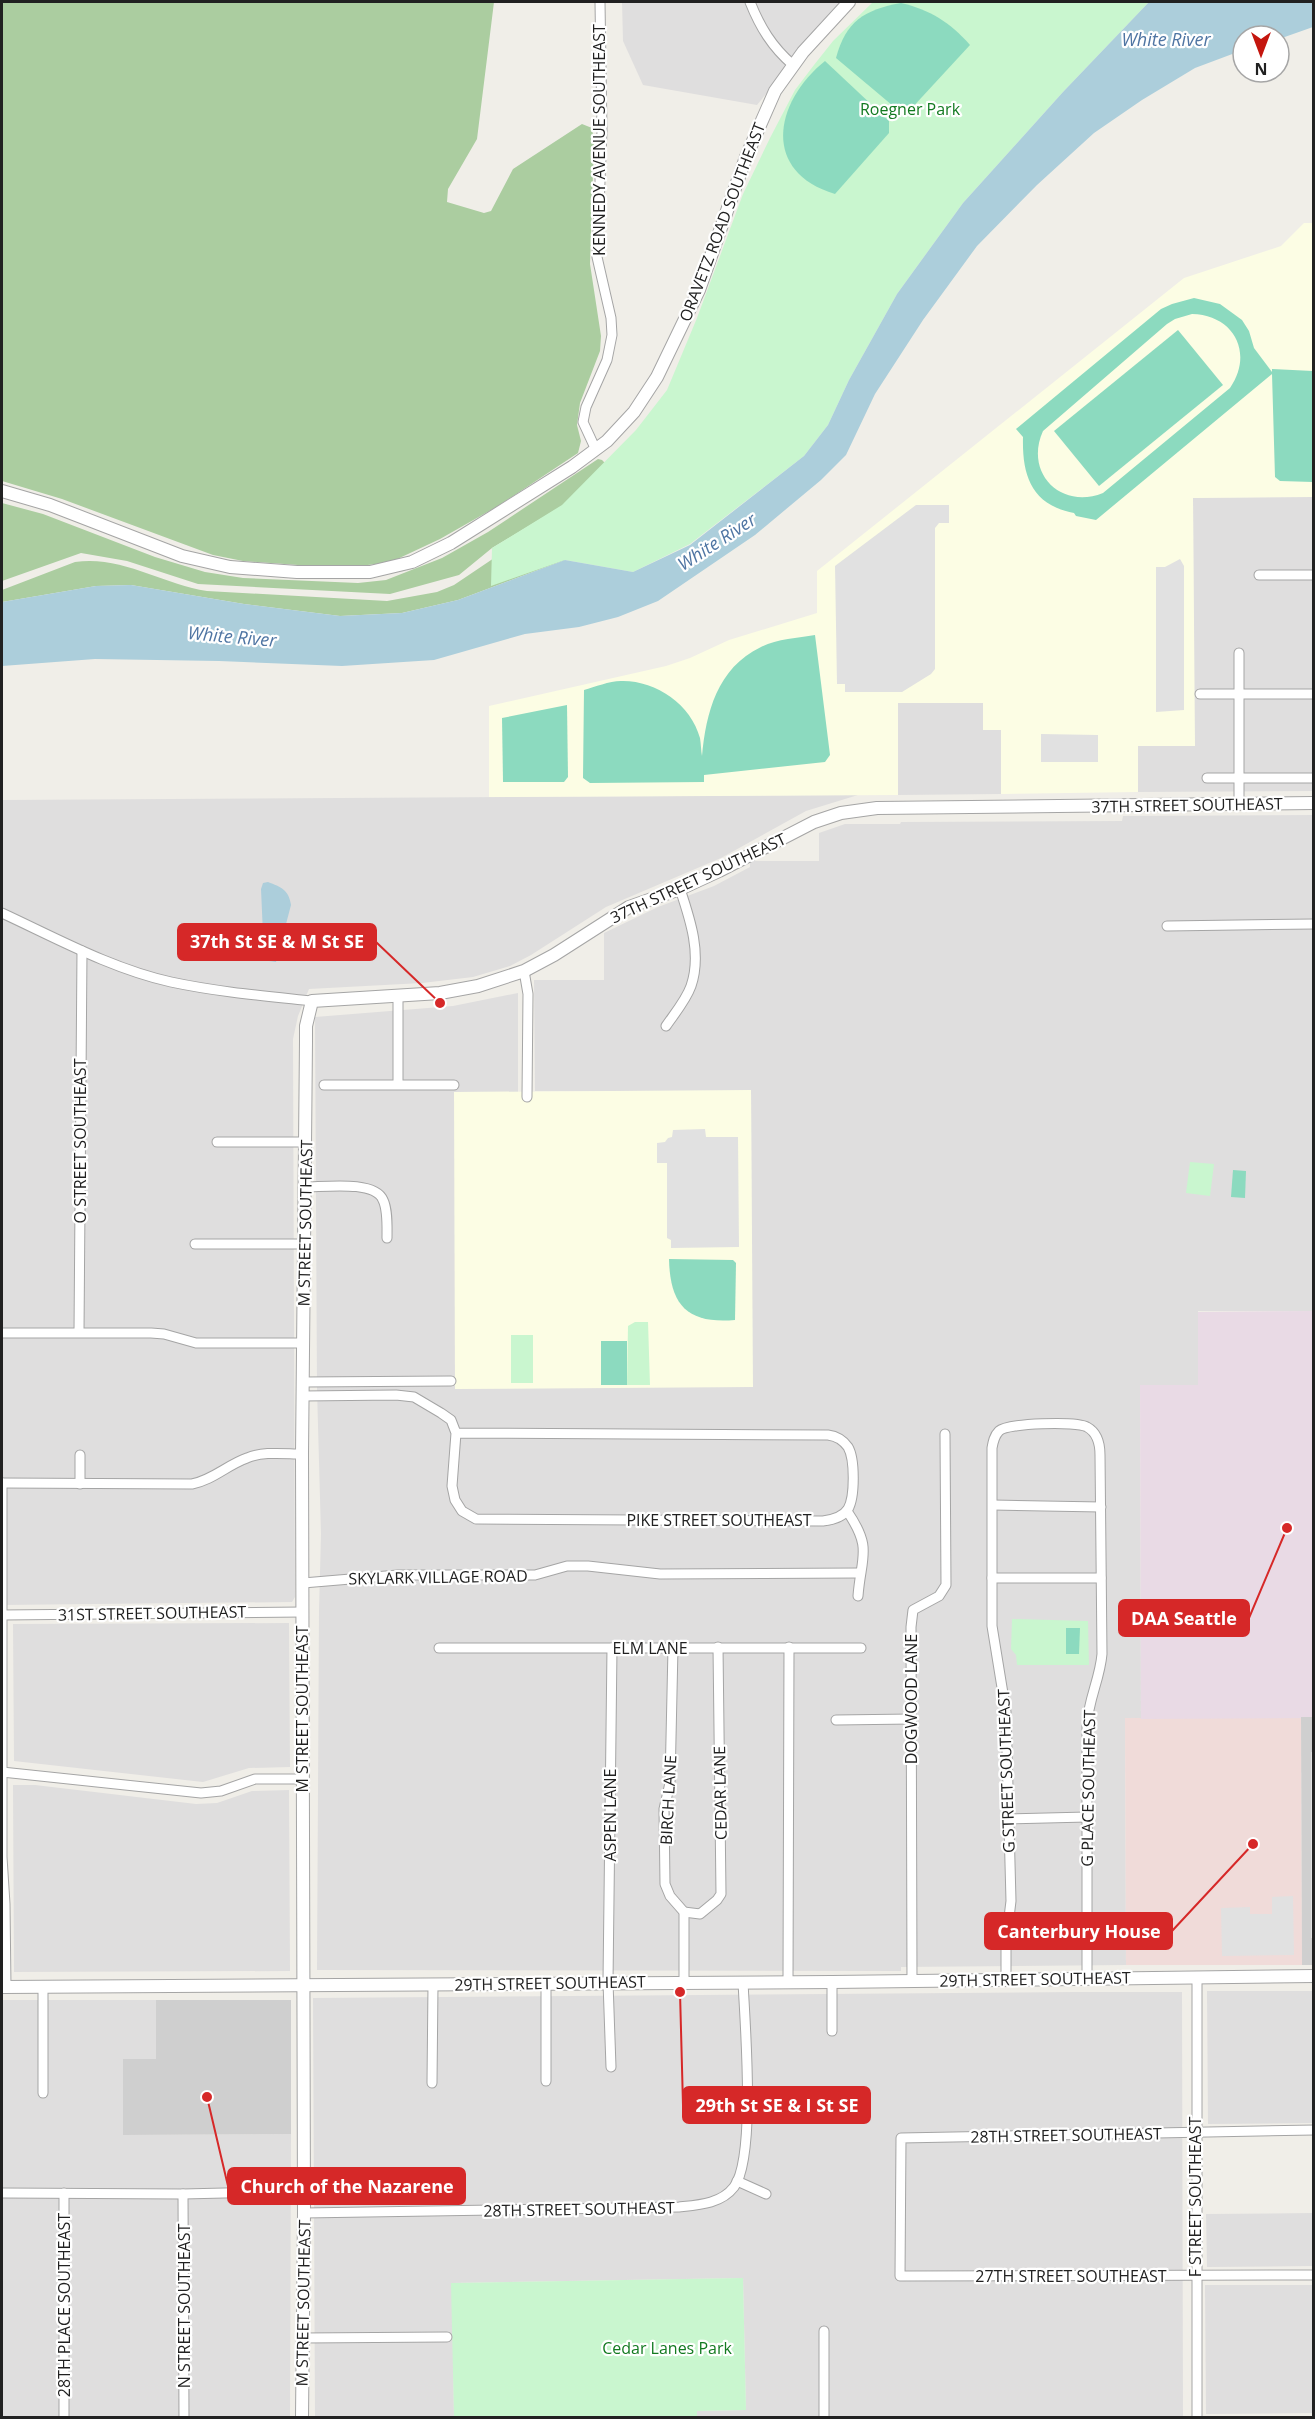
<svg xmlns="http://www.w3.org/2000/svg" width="1315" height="2419" font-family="'Open Sans',sans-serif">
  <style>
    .residential { fill: #dfdede }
    .commercial { fill: #f0dbd9 }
    .industrial { fill: #e9dae5 }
    .education { fill: #fcfde4 }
    .religious { fill: #cfcfcf }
    .forest { fill: #abcda0 }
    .park { fill: #c9f6cf }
    .pitch { fill: #8cdabf; fill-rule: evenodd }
    .parking { fill: #e1e1e1 }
    .water { fill: #accedb }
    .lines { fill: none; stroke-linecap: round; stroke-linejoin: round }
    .minor-casing { stroke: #a5a5a5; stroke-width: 11 }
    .tertiary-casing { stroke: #a5a5a5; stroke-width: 14 }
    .minor { stroke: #fff; stroke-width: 9 }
    .tertiary { stroke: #fff; stroke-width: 12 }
    .labels { text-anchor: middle; stroke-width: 4.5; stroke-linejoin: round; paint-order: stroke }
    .park-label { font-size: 16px; fill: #137a21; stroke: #fff }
    .street-label { font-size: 16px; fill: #212121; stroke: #fff }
    .water-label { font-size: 18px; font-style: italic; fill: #4f75a3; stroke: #fff }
    .leader { fill: none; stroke: #d62828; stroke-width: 2 }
    .callout-dot { fill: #d62828; stroke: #fff; stroke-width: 2 }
    .callout { fill: #d62828; stroke: #d62828; stroke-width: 2 }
    .callout-label { font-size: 18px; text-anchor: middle; font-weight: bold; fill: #fff }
  </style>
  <rect width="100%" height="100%" fill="#f0eee8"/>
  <g class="residential">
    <polygon points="622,2 841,2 757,105 643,85 623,41"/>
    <polygon points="1313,497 1313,791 1138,792 1138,746 1194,745 1193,498"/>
    <polygon points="897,703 983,703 1001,729 1001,794 898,795"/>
    <polygon points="858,795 806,811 721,858 606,907 531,955 510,966 473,977 422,983 309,989 298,1016 293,1039 295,1597 292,1602 2,1605 2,800"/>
    <polygon points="1313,815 1313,1311 1198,1311 1198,1385 1140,1385 1141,1719 1125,1718 1126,1965 901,1967 901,1971 317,1970 319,1611 321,1534 317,1389 315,1017 453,1006 518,993 518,1092 752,1387 751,1091 535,1091 534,980 604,980 604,933 658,907 714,886 750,867 750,861 819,861 819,833 845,824 900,824 901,822 1122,821 1123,816"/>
    <polygon points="289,1623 290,1767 249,1768 203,1782 14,1761 13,1624"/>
    <polygon points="13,1785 35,1785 196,1804 217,1803 252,1791 289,1790 290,1971 14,1972"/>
    <polygon points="1207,1991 1313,1991 1313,2123 1208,2124"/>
    <polygon points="1074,1992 1182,1992 1183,2417 697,2417 697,2411 746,2410 743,2278 452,2283 454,2417 315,2417 313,1998"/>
    <polygon points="2,2000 156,2000 157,2059 123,2060 123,2135 291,2134 290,2417 2,2417"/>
    <polygon points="1313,2213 1313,2266 1207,2267 1206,2214"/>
    <polygon points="1205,2285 1313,2285 1313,2413 1206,2414"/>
  </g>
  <polygon class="commercial" points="1301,1717 1302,1965 1126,1965 1125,1718"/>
  <polygon class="industrial" points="1313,1311 1313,1718 1141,1719 1140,1385 1198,1385 1198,1312"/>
  <g class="education">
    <polygon points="1304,223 1313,223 1313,497 1193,498 1195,746 1138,746 1138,792 1001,794 1001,730 983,730 983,703 898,703 898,795 489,797 489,706 666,666 690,658 729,640 817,613 817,571 1184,278 1281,246"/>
    <polygon points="751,1090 753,1387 455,1389 454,1092"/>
  </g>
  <g class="religious">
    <polygon points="1301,1717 1313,1717 1313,1965 1302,1965"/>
    <polygon points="156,2000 291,2000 291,2134 123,2135 123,2059 156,2059"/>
  </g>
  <g class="forest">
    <polygon points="2,2 494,2 477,139 448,189 447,202 484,213 491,211 513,169 582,124 592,128 594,143 590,264 601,336 600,351 580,403 577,425 581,441 578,453 498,506 440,539 391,562 360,566 312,566 243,561 213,555 62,499 2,481"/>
    <polygon points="598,459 602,460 605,463 562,506 492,548 459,575 390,594 198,584 127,561 81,553 2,581 2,503 43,514 155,557 205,572 243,578 358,583 386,580 442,558 488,532"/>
    <path d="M503,552L565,560L458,600L402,613L340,616L244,604L131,585L96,586L2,602V590L75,562C121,555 162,584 207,591L387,601L437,592L454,585Z"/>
  </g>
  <g class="park">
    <polygon points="873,2 1149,2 1063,92 963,203 897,294 849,380 828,425 804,456 690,544 633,572 565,560 491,586 492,548 562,505 636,430 667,390 697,318 743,194 770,138 795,90 814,65 833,41"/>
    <polygon points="1190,1162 1214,1164 1210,1196 1186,1193"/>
    <polygon points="635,1322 648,1322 650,1385 627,1385 628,1326"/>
    <rect x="511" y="1335" width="22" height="48"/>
    <polygon points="1012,1619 1088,1621 1089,1665 1017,1665 1016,1655 1011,1649"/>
    <polygon points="743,2278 746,2410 697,2411 697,2418 454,2417 451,2283"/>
  </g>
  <g class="pitch">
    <path d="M901,3C930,10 950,22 970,45L910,110L899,111L836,58C846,21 864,10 901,3Z"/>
    <path d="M825,61L889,121V133L835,194C761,172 774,102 825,61Z"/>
    <path d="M1194,298L1220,304L1242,320L1249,331L1254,348L1272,372V369L1313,371V482L1280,481L1275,477L1272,374L1096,520L1076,516L1074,513C1031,505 1022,475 1023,437L1016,429L1161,309L1172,304ZM1192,314C1234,315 1254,353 1230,388L1103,493C1061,510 1024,473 1043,431L1167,324L1175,319Z"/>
    <polygon points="1178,330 1223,385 1099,486 1054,431"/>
    <path d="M815,635L830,755L825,762L704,775V782L590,783L583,778L584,690C595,687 609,681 621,681C655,680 691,704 700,738C701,744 701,751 702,756C706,713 717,668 761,647C776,639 798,638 815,635Z"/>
    <polygon points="567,705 568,777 564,782 503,782 502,718"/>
    <polygon points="1233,1170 1246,1171 1245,1198 1231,1197"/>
    <path d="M669,1259L733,1260L736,1263L735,1320C688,1324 670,1306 669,1259Z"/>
    <rect x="601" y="1341" width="26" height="44"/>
    <polygon points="1066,1628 1080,1628 1079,1654 1066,1654"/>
  </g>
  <g class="parking">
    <polygon points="916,505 949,505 949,523 939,523 935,528 935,669 931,674 902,692 845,692 845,684 837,684 835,566"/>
    <polygon points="1180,559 1184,566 1184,710 1156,712 1156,567 1165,567"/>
    <polygon points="1041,734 1098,735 1098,762 1041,762"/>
    <polygon points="705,1129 706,1137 738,1137 739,1247 671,1248 671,1240 667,1238 667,1163 657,1163 657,1143 665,1142 668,1138 672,1137 673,1130"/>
    <polygon points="1311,1752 1314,1752 1313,1938 1311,1938"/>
    <polygon points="1293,1896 1294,1955 1222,1956 1221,1908 1250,1907 1250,1914 1272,1914 1272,1897"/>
  </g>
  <g class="water">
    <polygon points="1149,2 1313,2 1313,27 1279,39 1279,36 1243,36 1243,50 1195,68 1142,100 1094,133 1037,185 977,246 923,320 875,394 846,455 821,480 755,535 658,601 618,617 579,627 525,634 434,660 342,666 219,661 95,659 2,666 2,602 96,586 131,585 244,604 340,616 402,613 458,600 565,560 633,572 690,545 804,456 828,425 849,380 897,294 963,203 1063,92"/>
    <path d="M268,882C281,887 289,890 291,905L276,962L269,961L264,957L261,889L263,883Z"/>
  </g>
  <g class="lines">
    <defs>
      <g id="minor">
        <path d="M750,2C760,27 772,47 793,65"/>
        <polyline points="596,450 583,422 586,407 607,360 612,335 611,318 597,257 602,131 600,2"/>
        <polyline points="1259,575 1314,575"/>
        <polyline points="1239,653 1239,804"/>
        <polyline points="1200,694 1314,694"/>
        <polyline points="1207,778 1314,778"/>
        <path d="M2,913C56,938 112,969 171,982C218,992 265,996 312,1001"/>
        <polyline points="1167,926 1314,924"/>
        <polyline points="524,971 528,994 527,1097"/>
        <path d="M666,1026C675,1013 686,1000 691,986C702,954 690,919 680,889"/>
        <polyline points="398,1084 398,996"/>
        <polyline points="324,1085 454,1085"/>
        <polyline points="217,1142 306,1142"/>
        <path d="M306,1187C324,1187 375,1180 383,1200C388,1210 387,1227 387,1238"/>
        <polyline points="195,1244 304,1244"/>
        <polyline points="79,1332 82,951"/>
        <polyline points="2,1333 151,1333 164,1334 196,1343 303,1343"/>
        <polyline points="303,1382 451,1381"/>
        <path d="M303,1396L396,1395L414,1397L441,1413L451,1420L456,1433L452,1486L455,1500L462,1511L476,1519L823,1521C831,1520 843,1517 848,1509C855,1497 855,1459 848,1447C843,1440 836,1436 828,1435L456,1433"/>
        <polyline points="80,1455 80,1484"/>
        <path d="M2,1483L192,1484C213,1480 227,1465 247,1458C263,1451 285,1454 302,1454"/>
        <polyline points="993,1505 1101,1507"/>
        <path d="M847,1511C873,1549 861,1556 858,1596"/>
        <polyline points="992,1578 1101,1578"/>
        <polyline points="303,1583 398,1575 535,1575 567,1566 588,1566 660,1574 860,1573"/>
        <polyline points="2,1613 2,1483"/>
        <polyline points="2,1615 303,1612"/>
        <polyline points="2,1616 2,1857 5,1904 6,1987"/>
        <polyline points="439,1648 861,1648"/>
        <polyline points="673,1648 670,1783 664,1809 665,1884 670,1896 684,1912 684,1982"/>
        <polyline points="836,1720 912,1719"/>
        <polyline points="2,1772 201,1793 221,1791 255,1779 302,1779"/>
        <polyline points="1008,1819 1087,1817"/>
        <polyline points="684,1912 700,1914 717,1900 721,1894 718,1647"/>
        <polyline points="1197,1977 1197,2418"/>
        <path d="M1006,1980V1942L1011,1901L1006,1712L992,1626V1448C993,1442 994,1436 999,1431C1007,1423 1077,1421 1087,1427C1098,1433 1100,1444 1100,1455L1102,1654C1100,1679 1088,1700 1087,1725V1978"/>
        <polyline points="788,1981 789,1647"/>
        <polyline points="912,1981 911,1627 913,1610 939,1596 946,1585 945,1434"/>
        <polyline points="832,1982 832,2031"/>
        <polyline points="546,1983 546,2081"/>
        <polyline points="611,2067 608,1982 612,1648"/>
        <polyline points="432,2083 433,1985"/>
        <polyline points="43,2093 43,1987"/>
        <polyline points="1314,2130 901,2138 900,2276 1314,2275"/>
        <polyline points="737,2181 766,2194"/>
        <polyline points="2,2193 183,2194 303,2191"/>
        <polyline points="183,2194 184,2418"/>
        <path d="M304,2213L679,2207C698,2205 721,2204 734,2187C756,2158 745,2024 743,1982"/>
        <polyline points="303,2338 447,2337"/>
        <polyline points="64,2418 64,2193"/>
        <polyline points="824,2418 824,2331"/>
      </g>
      <g id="tertiary">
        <polyline points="2,491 50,505 182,556 230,567 297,572 370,572 412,562 451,543 572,467 607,441 634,412 657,377 699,290 746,157 775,91 803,52 849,2"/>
        <polyline points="2,1987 832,1982 1314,1976"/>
        <polyline points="302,2418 304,2213 302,1454 306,1041 306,1026 312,1001 440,993 478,986 524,971 554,955 629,907 680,889 719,871 814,822 841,813 877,808 1314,803"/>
      </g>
    </defs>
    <use href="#minor" class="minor-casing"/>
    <use href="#tertiary" class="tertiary-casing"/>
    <use href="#minor" class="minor"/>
    <use href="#tertiary" class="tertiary"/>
  </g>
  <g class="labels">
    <g class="park-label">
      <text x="910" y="115">Roegner Park</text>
      <text x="667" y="2354">Cedar Lanes Park</text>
    </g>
    <g class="street-label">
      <text transform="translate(599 140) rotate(-90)" y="6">KENNEDY AVENUE SOUTHEAST</text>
      <text transform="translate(722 222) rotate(-69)" y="6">ORAVETZ ROAD SOUTHEAST</text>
      <text transform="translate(1187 805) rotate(-1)" y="6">37TH STREET SOUTHEAST</text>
      <text transform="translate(698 878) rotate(-25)" y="6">37TH STREET SOUTHEAST</text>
      <text transform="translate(80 1141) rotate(-90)" y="6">O STREET SOUTHEAST</text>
      <text transform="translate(305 1223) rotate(-89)" y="6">M STREET SOUTHEAST</text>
      <text x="719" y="1526">PIKE STREET SOUTHEAST</text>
      <text transform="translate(438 1577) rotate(-1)" y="6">SKYLARK VILLAGE ROAD</text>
      <text transform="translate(152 1613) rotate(-1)" y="6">31ST STREET SOUTHEAST</text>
      <text x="650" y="1654">ELM LANE</text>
      <text transform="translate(911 1699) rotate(-90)" y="6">DOGWOOD LANE</text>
      <text transform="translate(302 1709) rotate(-90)" y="6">M STREET SOUTHEAST</text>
      <text transform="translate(1006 1771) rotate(-92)" y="6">G STREET SOUTHEAST</text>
      <text transform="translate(1088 1788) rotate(-89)" y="6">G PLACE SOUTHEAST</text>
      <text transform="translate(720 1793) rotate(-91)" y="6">CEDAR LANE</text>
      <text transform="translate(668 1800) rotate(-87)" y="6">BIRCH LANE</text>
      <text transform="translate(610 1815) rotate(-90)" y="6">ASPEN LANE</text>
      <text transform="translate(1035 1979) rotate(-1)" y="6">29TH STREET SOUTHEAST</text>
      <text transform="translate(550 1983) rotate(-1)" y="6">29TH STREET SOUTHEAST</text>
      <text transform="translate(1066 2135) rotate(-1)" y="6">28TH STREET SOUTHEAST</text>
      <text transform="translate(1195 2197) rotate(-90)" y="6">F STREET SOUTHEAST</text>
      <text transform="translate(579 2209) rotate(-1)" y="6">28TH STREET SOUTHEAST</text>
      <text x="1071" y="2282">27TH STREET SOUTHEAST</text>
      <text transform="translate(303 2303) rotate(-89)" y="6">M STREET SOUTHEAST</text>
      <text transform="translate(64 2305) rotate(-90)" y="6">28TH PLACE SOUTHEAST</text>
      <text transform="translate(184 2306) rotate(-90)" y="6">N STREET SOUTHEAST</text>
    </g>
    <g class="water-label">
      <text x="1166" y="46">White River</text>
      <text transform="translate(717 542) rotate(-33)" y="6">White River</text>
      <text transform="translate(232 637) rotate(5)" y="6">White River</text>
    </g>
  </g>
  <path class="leader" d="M440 1003L376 942M1287 1528L1249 1618M1253 1844L1172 1931M680 1992L683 2105M207 2097L228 2186"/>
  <g class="callout-dot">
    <circle cx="440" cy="1003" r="6"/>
    <circle cx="1287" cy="1528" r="6"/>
    <circle cx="1253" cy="1844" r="6"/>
    <circle cx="680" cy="1992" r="6"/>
    <circle cx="207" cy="2097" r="6"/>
  </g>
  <g class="callout">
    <rect x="178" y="924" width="198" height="36" rx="6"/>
    <rect x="1119" y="1600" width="130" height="36" rx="6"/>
    <rect x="985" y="1913" width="187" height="36" rx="6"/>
    <rect x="683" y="2087" width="187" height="36" rx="6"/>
    <rect x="228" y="2168" width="237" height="36" rx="6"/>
  </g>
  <g class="callout-label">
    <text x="277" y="948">37th St SE &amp; M St SE</text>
    <text x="1184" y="1625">DAA Seattle</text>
    <text x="1079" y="1938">Canterbury House</text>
    <text x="777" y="2112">29th St SE &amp; I St SE</text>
    <text x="347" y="2193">Church of the Nazarene</text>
  </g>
  <rect width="1315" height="2419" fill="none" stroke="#212121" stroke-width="6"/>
  <g transform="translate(1261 54) rotate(180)"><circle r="28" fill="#ffffff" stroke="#a6a6a6" stroke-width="1.5"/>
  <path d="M0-4.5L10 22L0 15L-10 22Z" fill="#c4160e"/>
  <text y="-9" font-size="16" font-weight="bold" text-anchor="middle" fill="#212121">N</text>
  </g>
</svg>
